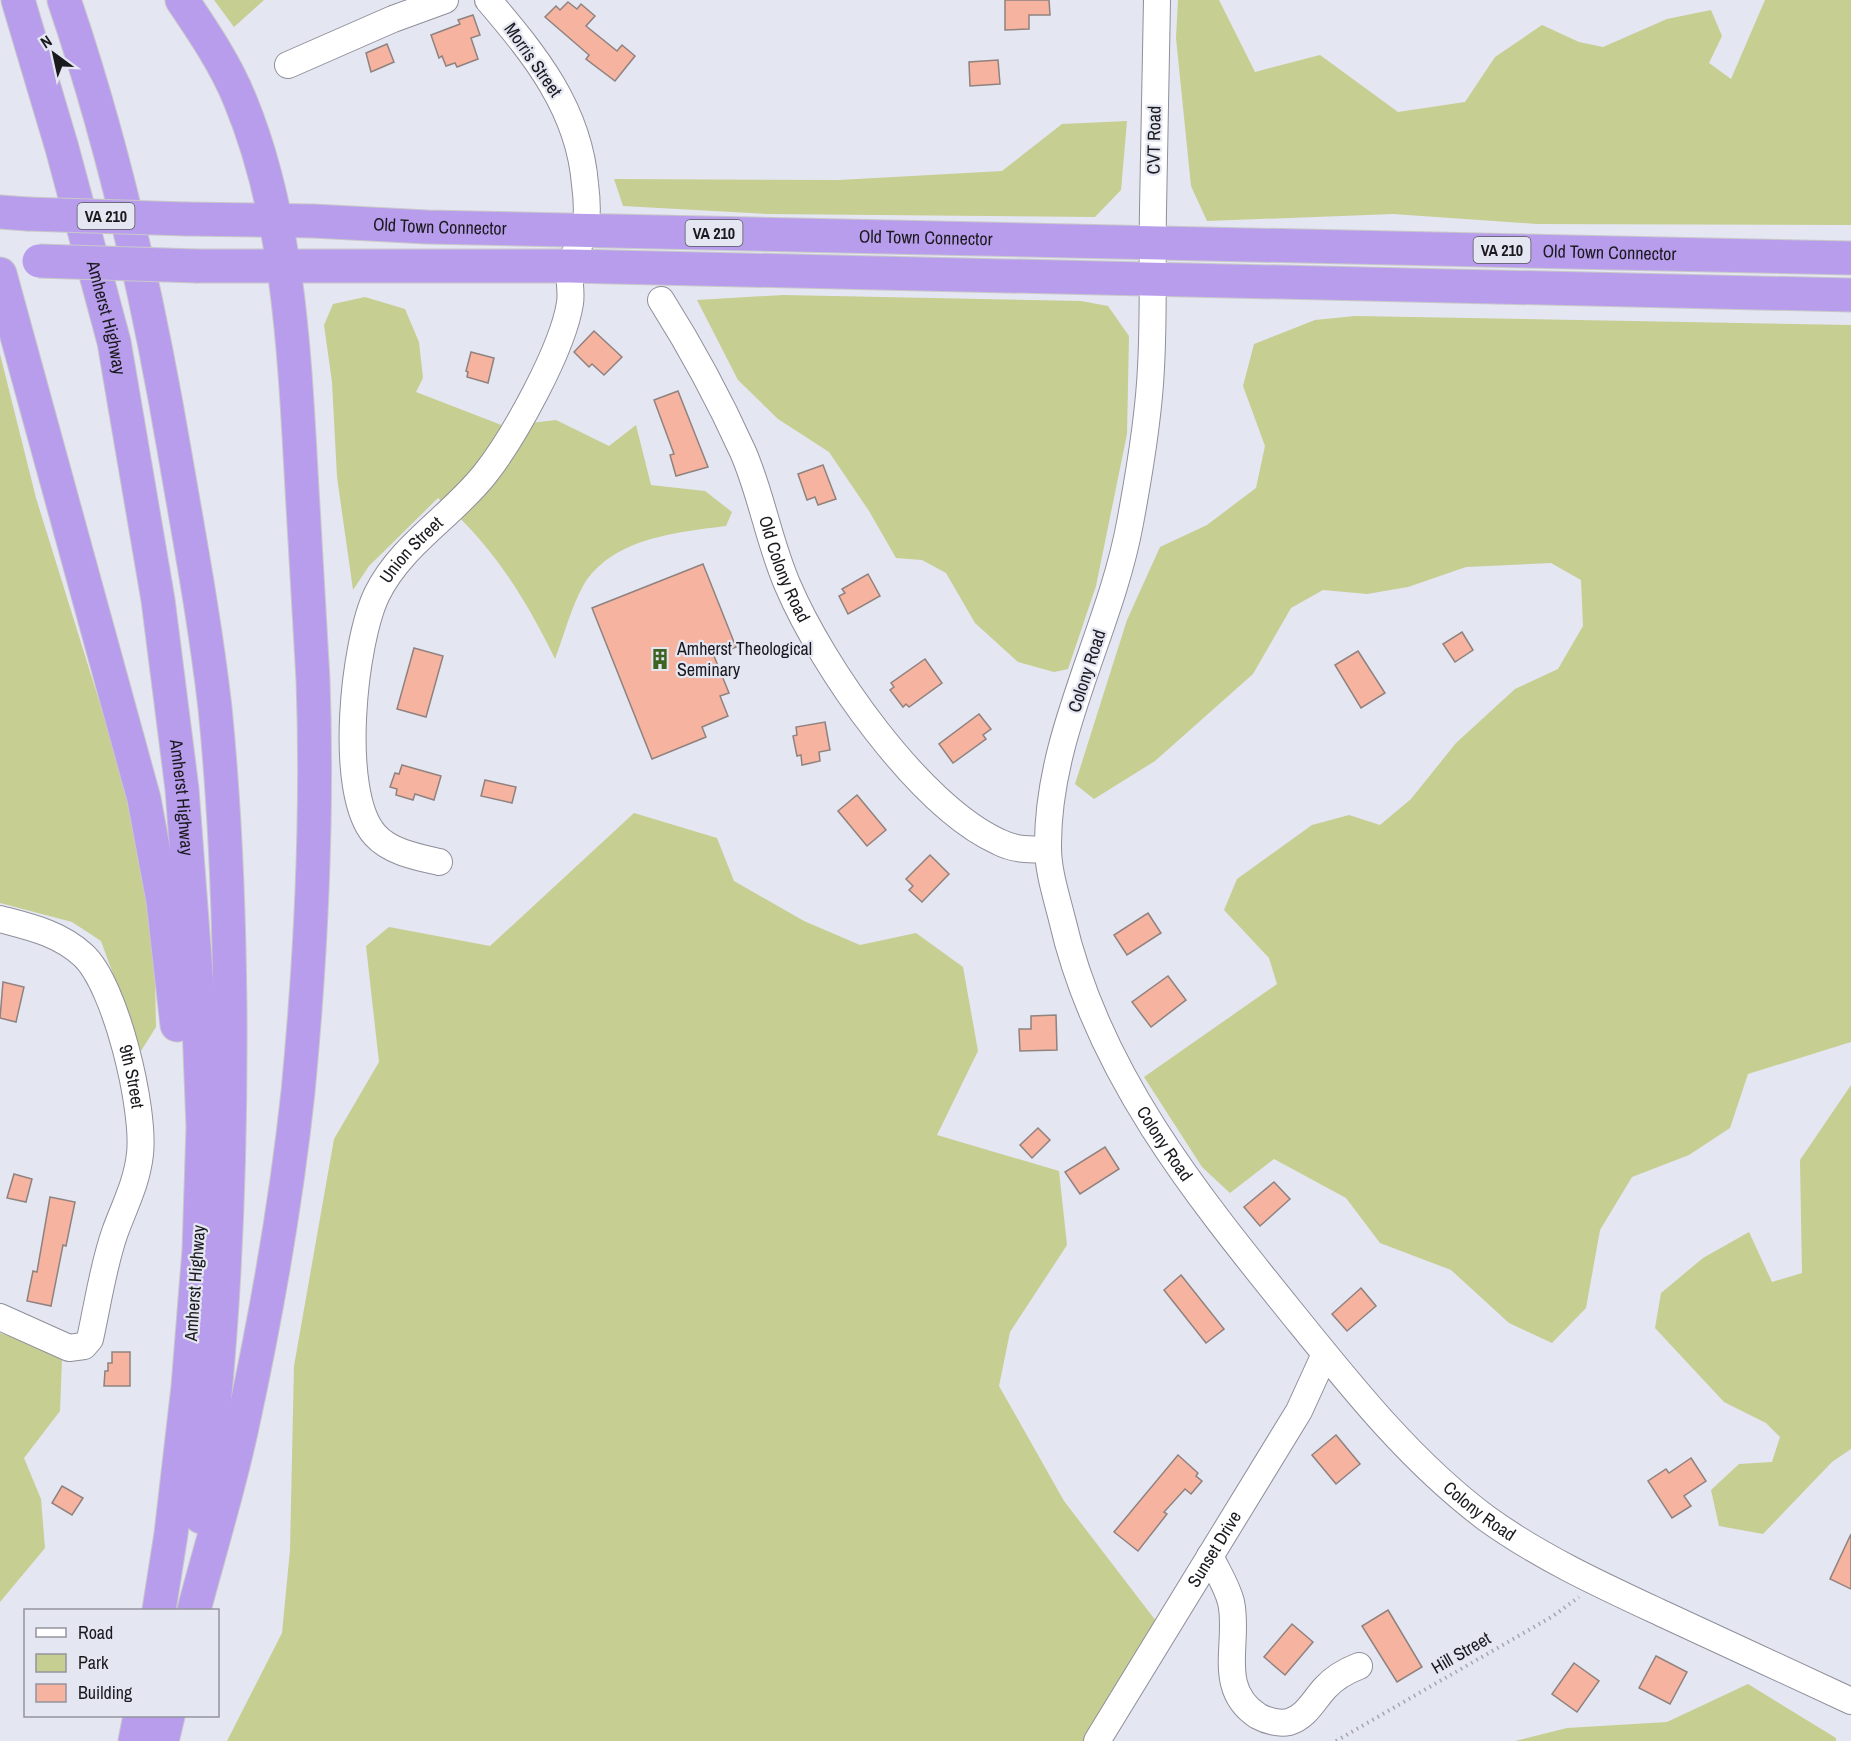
<svg xmlns="http://www.w3.org/2000/svg" width="1851" height="1741" font-family="'Archivo Narrow',sans-serif">
  <style>
    .green { fill: #c6ce91 }
    .building { fill: #f6b3a0; stroke: #8f827f; stroke-width: 1.5 }
    .lines { fill: none; stroke-linecap: round; stroke-linejoin: round }
    .minor-casing { stroke: #8e8f9a; stroke-width: 28 }
    .highway-casing { stroke: #c8c8c9; stroke-width: 35 }
    .path { stroke: #a5a6af; stroke-width: 4; stroke-dasharray: 1.5 4.5; stroke-linecap: butt }
    .minor { stroke: #fff; stroke-width: 26 }
    .highway { stroke: #b99ded; stroke-width: 33 }
    .highway-bridge-casing { stroke: #c8c8c9; stroke-width: 35; stroke-linecap: butt }
    .highway-bridge { stroke: #b99ded; stroke-width: 33 }
    .labels { text-anchor: middle; stroke-width: 4.5; stroke-linejoin: round; paint-order: stroke }
    .shield { fill: #e4e6f2; stroke: #57575e; stroke-width: 1.5 }
    .shield-label { font-size: 16px; font-weight: bold; fill: #1a1a1e }
    .street-label { font-size: 18px; fill: #1a1a1e; stroke: #e4e6f2 }
    .poi-label { font-size: 18px; fill: #1a1a1e; stroke: #e4e6f2; text-anchor: start }
  </style>
  <rect width="100%" height="100%" fill="#e4e6f2"/>
  <g class="green">
    <polygon points="214,0 264,0 234,27"/>
    <polygon points="1178,0 1219,0 1255,72 1320,55 1398,112 1465,102 1495,57 1542,25 1579,42 1603,47 1667,19 1711,10 1722,36 1709,63 1731,79 1765,0 1851,0 1851,225 1537,224 1393,214 1207,221 1191,186 1176,38"/>
    <polygon points="1127,121 1121,190 1095,217 767,214 623,206 614,179 839,180 1002,171 1062,124"/>
    <polygon points="783,295 1081,301 1108,306 1129,336 1127,434 1096,586 1068,669 1054,672 1018,662 975,623 946,573 922,560 896,558 869,511 829,452 778,419 738,380 697,300"/>
    <path d="M365,297L405,309L419,342L423,378L416,392L504,426L556,420L609,446L636,425L651,485L705,491L732,512L726,526C678,532 611,538 583,586C571,608 564,635 555,659C525,597 491,543 438,498L369,566L353,590L337,477L332,382L324,325L333,304Z"/>
    <polygon points="1355,316 1851,325 1851,1042 1748,1074 1730,1128 1689,1155 1632,1177 1600,1230 1586,1308 1552,1343 1509,1323 1451,1270 1380,1243 1346,1198 1274,1159 1230,1193 1202,1167 1144,1077 1277,984 1269,958 1224,910 1237,879 1312,825 1349,815 1380,825 1411,799 1456,743 1515,689 1558,669 1583,626 1581,580 1551,563 1466,567 1408,587 1367,594 1323,590 1291,608 1253,674 1155,761 1094,799 1075,784 1127,620 1160,547 1207,525 1256,488 1265,446 1243,386 1254,344 1315,320"/>
    <polygon points="0,354 36,498 128,794 154,935 156,1027 141,1051 101,941 72,922 0,903"/>
    <polygon points="634,813 717,838 734,881 804,921 860,945 916,933 963,967 978,1051 937,1135 1059,1171 1067,1245 1010,1332 999,1386 1064,1501 1156,1621 1084,1741 227,1741 282,1633 290,1550 294,1366 334,1139 379,1062 366,946 389,927 490,946"/>
    <polygon points="1851,1085 1851,1449 1832,1462 1763,1534 1719,1526 1711,1490 1739,1464 1772,1462 1780,1437 1766,1423 1724,1402 1655,1328 1661,1293 1703,1258 1749,1232 1772,1282 1802,1273 1800,1160"/>
    <polygon points="0,1333 25,1341 62,1360 60,1411 24,1458 41,1499 45,1548 0,1602"/>
    <polygon points="1748,1684 1836,1738 1836,1741 1515,1741 1567,1728 1667,1722"/>
  </g>
  <g class="building">
    <polygon points="1005,0 1049,0 1050,15 1029,15 1029,29 1005,30"/>
    <polygon points="568,2 577,9 581,4 595,16 586,26 617,51 622,45 635,56 615,81 586,59 589,55 545,17 556,6 560,10"/>
    <polygon points="473,15 480,35 471,38 478,59 457,67 455,63 446,66 442,56 439,58 431,35 460,24 458,20"/>
    <polygon points="387,44 394,62 371,72 366,53"/>
    <polygon points="998,60 1000,84 970,86 969,62"/>
    <polygon points="594,331 622,357 604,375 592,364 589,367 574,352"/>
    <polygon points="471,352 494,358 488,383 467,377 468,372 466,371"/>
    <polygon points="678,391 708,467 676,476 670,455 674,454 654,400"/>
    <polygon points="823,465 836,499 818,505 815,497 807,500 798,474"/>
    <polygon points="703,564 736,647 714,656 729,693 720,696 728,716 702,727 706,737 652,759 592,608"/>
    <polygon points="868,574 880,596 848,614 839,596 845,593 842,589"/>
    <polygon points="1462,632 1473,650 1455,662 1443,644"/>
    <polygon points="414,648 443,656 426,717 397,709"/>
    <polygon points="1358,651 1385,693 1361,708 1335,665"/>
    <polygon points="925,659 942,683 909,707 906,704 903,707 890,690 894,687 891,683"/>
    <polygon points="979,714 991,729 983,735 986,739 953,763 939,744"/>
    <polygon points="825,722 830,750 819,752 820,761 802,765 801,755 797,756 793,736 797,735 796,727"/>
    <polygon points="402,765 441,776 434,800 415,794 413,800 396,795 397,789 390,787 395,773 399,774"/>
    <polygon points="485,780 516,787 512,803 481,796"/>
    <polygon points="857,795 886,830 867,846 838,811"/>
    <polygon points="930,855 949,874 922,902 909,890 913,886 906,879"/>
    <polygon points="1148,913 1161,933 1127,955 1114,935"/>
    <polygon points="1168,976 1186,1000 1151,1027 1132,1002"/>
    <polygon points="3,982 24,987 16,1022 0,1018"/>
    <polygon points="1056,1015 1057,1050 1020,1051 1019,1029 1031,1029 1031,1016"/>
    <polygon points="1038,1128 1050,1140 1032,1158 1020,1145"/>
    <polygon points="1105,1147 1119,1169 1080,1194 1065,1172"/>
    <polygon points="14,1174 32,1179 26,1202 7,1198"/>
    <polygon points="1274,1182 1290,1199 1260,1226 1244,1207"/>
    <polygon points="50,1197 75,1202 66,1246 63,1245 51,1306 27,1301 33,1271 37,1272"/>
    <polygon points="1181,1275 1224,1329 1206,1343 1164,1290"/>
    <polygon points="1361,1288 1376,1306 1347,1331 1332,1314"/>
    <polygon points="112,1352 130,1352 130,1386 104,1386 105,1371 108,1371 108,1363 112,1363"/>
    <polygon points="1336,1435 1360,1464 1336,1484 1312,1455"/>
    <polygon points="1178,1455 1198,1473 1196,1476 1202,1481 1191,1494 1185,1489 1164,1512 1167,1514 1138,1551 1114,1532"/>
    <polygon points="1691,1458 1706,1481 1684,1496 1691,1506 1672,1518 1648,1481 1666,1469 1669,1473"/>
    <polygon points="62,1486 83,1498 72,1515 52,1503"/>
    <polygon points="1851,1534 1851,1589 1830,1579"/>
    <polygon points="1388,1610 1422,1667 1397,1682 1362,1626"/>
    <polygon points="1292,1624 1313,1642 1285,1675 1264,1657"/>
    <polygon points="1656,1656 1687,1672 1670,1704 1639,1688"/>
    <polygon points="1574,1663 1599,1681 1577,1712 1552,1694"/>
  </g>
  <g class="lines">
    <defs>
      <g id="minor">
        <path id="s1" d="M1157,0C1156,70 1154,140 1153,210C1152,262 1154,314 1151,367C1149,415 1139,475 1130,523C1110,632 1047,734 1048,847C1048,871 1056,895 1062,919C1097,1072 1195,1193 1292,1313C1351,1386 1410,1461 1486,1518C1540,1557 1601,1585 1661,1613C1724,1642 1788,1672 1851,1701"/>
        <polyline points="288,65 393,19 445,0"/>
        <path id="s2" d="M661,300C692,349 719,399 743,452C762,496 769,543 788,586C822,666 919,806 999,842C1015,850 1031,850 1048,849"/>
        <path id="s3" d="M439,862C417,857 390,852 375,835C337,793 354,641 377,594C401,545 452,516 485,474C514,437 563,349 570,303C572,291 568,279 570,267C572,254 582,243 585,230C588,215 587,199 585,184C579,109 535,55 488,0"/>
        <path id="s4" d="M0,919C30,927 59,933 83,955C116,985 145,1109 140,1154C137,1182 125,1205 115,1232C103,1266 98,1303 90,1339L84,1346L69,1348L0,1317"/>
        <path d="M1210,1556C1217,1571 1227,1586 1231,1602C1240,1642 1215,1688 1258,1716C1267,1721 1279,1724 1289,1722C1306,1717 1314,1700 1325,1688C1334,1678 1346,1671 1359,1666"/>
        <path id="s5" d="M1097,1741L1299,1411L1325,1354"/>
      </g>
      <g id="highway">
        <path id="s6" d="M18,0L62,148L114,342L158,600L182,789L198,1000L203,1127L199,1250L188,1387L171,1534L159,1610"/>
        <path d="M64,0C114,146 148,297 174,449C189,536 205,621 215,708C225,808 229,908 230,1009C231,1179 224,1349 201,1517"/>
        <path d="M182,0C203,31 226,65 240,100C292,226 295,372 303,506C306,564 310,622 313,680C318,817 311,956 298,1092C286,1204 266,1317 242,1427C229,1488 210,1549 194,1610"/>
        <polyline points="0,212 27,214"/>
        <path id="s7" d="M186,219L313,221L427,227L1851,258"/>
        <polyline points="197,266 570,266 1851,295"/>
        <polyline points="0,274 144,799 163,901 177,1025"/>
        <polyline points="135,1741 140,1716"/>
        <polyline points="162,1741 168,1716"/>
      </g>
    </defs>
    <use href="#minor" class="minor-casing"/>
    <use href="#highway" class="highway-casing"/>
    <polyline class="path" points="1336,1741 1553,1616 1579,1597"/>
    <use href="#minor" class="minor"/>
    <use href="#highway" class="highway"/>
    <defs>
      <g id="highway-bridge">
        <polyline points="27,214 186,219"/>
        <polyline points="39,261 197,266"/>
      </g>
    </defs>
    <use href="#highway-bridge" class="highway-bridge-casing"/>
    <use href="#highway-bridge" class="highway-bridge"/>
  </g>
  <defs>
    <symbol id="building-bare" viewBox="-9 -9 18 18"><path d="M-4-6H4V6H1V3H-1V6H-4ZM-2.5-4.3h1.7v1.8h-1.7ZM.8-4.3h1.7v1.8H.8ZM-2.5-1h1.7V.8h-1.7ZM.8-1h1.7V.8H.8Z" fill="#3d6420" stroke="#e4e6f2" stroke-width="2.5" paint-order="stroke"/></symbol>
  </defs>
  <g fill-rule="evenodd">
    <use href="#building-bare" x="645" y="644" width="30" height="30"/>
  </g>
  <g class="labels">
    <g class="shield">
      <rect x="77.5" y="203" width="57" height="26" rx="4.5"/>
      <rect x="685.5" y="220" width="57" height="26" rx="4.5"/>
      <rect x="1473.5" y="237" width="57" height="26" rx="4.5"/>
    </g>
    <g class="shield-label">
      <text x="106" y="222">VA 210</text>
      <text x="714" y="239">VA 210</text>
      <text x="1502" y="256">VA 210</text>
    </g>
    <g class="street-label">
      <text transform="translate(533 60) rotate(55)" y="6">Morris Street</text>
      <text transform="translate(1154 140) rotate(-89)" y="6">CVT Road</text>
      <text dy="6" stroke="none"><textPath href="#s7" startOffset="254">Old Town Connector</textPath></text>
      <text dy="6" stroke="none"><textPath href="#s7" startOffset="740">Old Town Connector</textPath></text>
      <text dy="6" stroke="none"><textPath href="#s7" startOffset="1424">Old Town Connector</textPath></text>
      <text dy="6" stroke="none"><textPath href="#s6" startOffset="330">Amherst Highway</textPath></text>
      <text dy="6" stroke="none"><textPath href="#s3" startOffset="375">Union Street</textPath></text>
      <text dy="6" stroke="none"><textPath href="#s2" startOffset="297">Old Colony Road</textPath></text>
      <text transform="translate(1087 671) rotate(-72)" y="6">Colony Road</text>
      <text dy="6" stroke="none"><textPath href="#s6" startOffset="816">Amherst Highway</textPath></text>
      <text dy="6" stroke="none"><textPath href="#s4" startOffset="224">9th Street</textPath></text>
      <text dy="6" stroke="none"><textPath href="#s1" startOffset="1182">Colony Road</textPath></text>
      <text transform="translate(195 1283) rotate(-86)" y="6">Amherst Highway</text>
      <text dy="6" stroke="none"><textPath href="#s1" startOffset="1668">Colony Road</textPath></text>
      <text dy="6" stroke="none"><textPath href="#s5" startOffset="225">Sunset Drive</textPath></text>
      <text transform="translate(1461 1653) rotate(-30)" y="6">Hill Street</text>
    </g>
    <g class="poi-label">
      <text x="677" y="655">Amherst Theological<tspan x="677" dy="21">Seminary</tspan></text>
    </g>
  </g>
  <rect x="24" y="1609" width="195" height="108" fill="#e4e6f2" stroke="#93949d" stroke-width="1.5"/>
  <rect x="36" y="1628" width="30" height="9" fill="#ffffff" stroke="#93949d" stroke-width="1.5"/>
  <text x="78" y="1639" font-size="18" fill="#1a1a1e">Road</text>
  <rect x="36" y="1654" width="30" height="18" fill="#c6ce91" stroke="#93949d" stroke-width="1.5"/>
  <text x="78" y="1669" font-size="18" fill="#1a1a1e">Park</text>
  <rect x="36" y="1684" width="30" height="18" fill="#f6b3a0" stroke="#93949d" stroke-width="1.5"/>
  <text x="78" y="1699" font-size="18" fill="#1a1a1e">Building</text>
  <g transform="translate(54 54) rotate(327)" stroke="#e4e6f2" stroke-width="4.5" paint-order="stroke">
  <path d="M0-4.5L10 22L0 15L-10 22Z" fill="#1a1a1e"/>
  <text y="-9" font-size="16" font-weight="bold" text-anchor="middle" fill="#1a1a1e">N</text>
  </g>
</svg>
